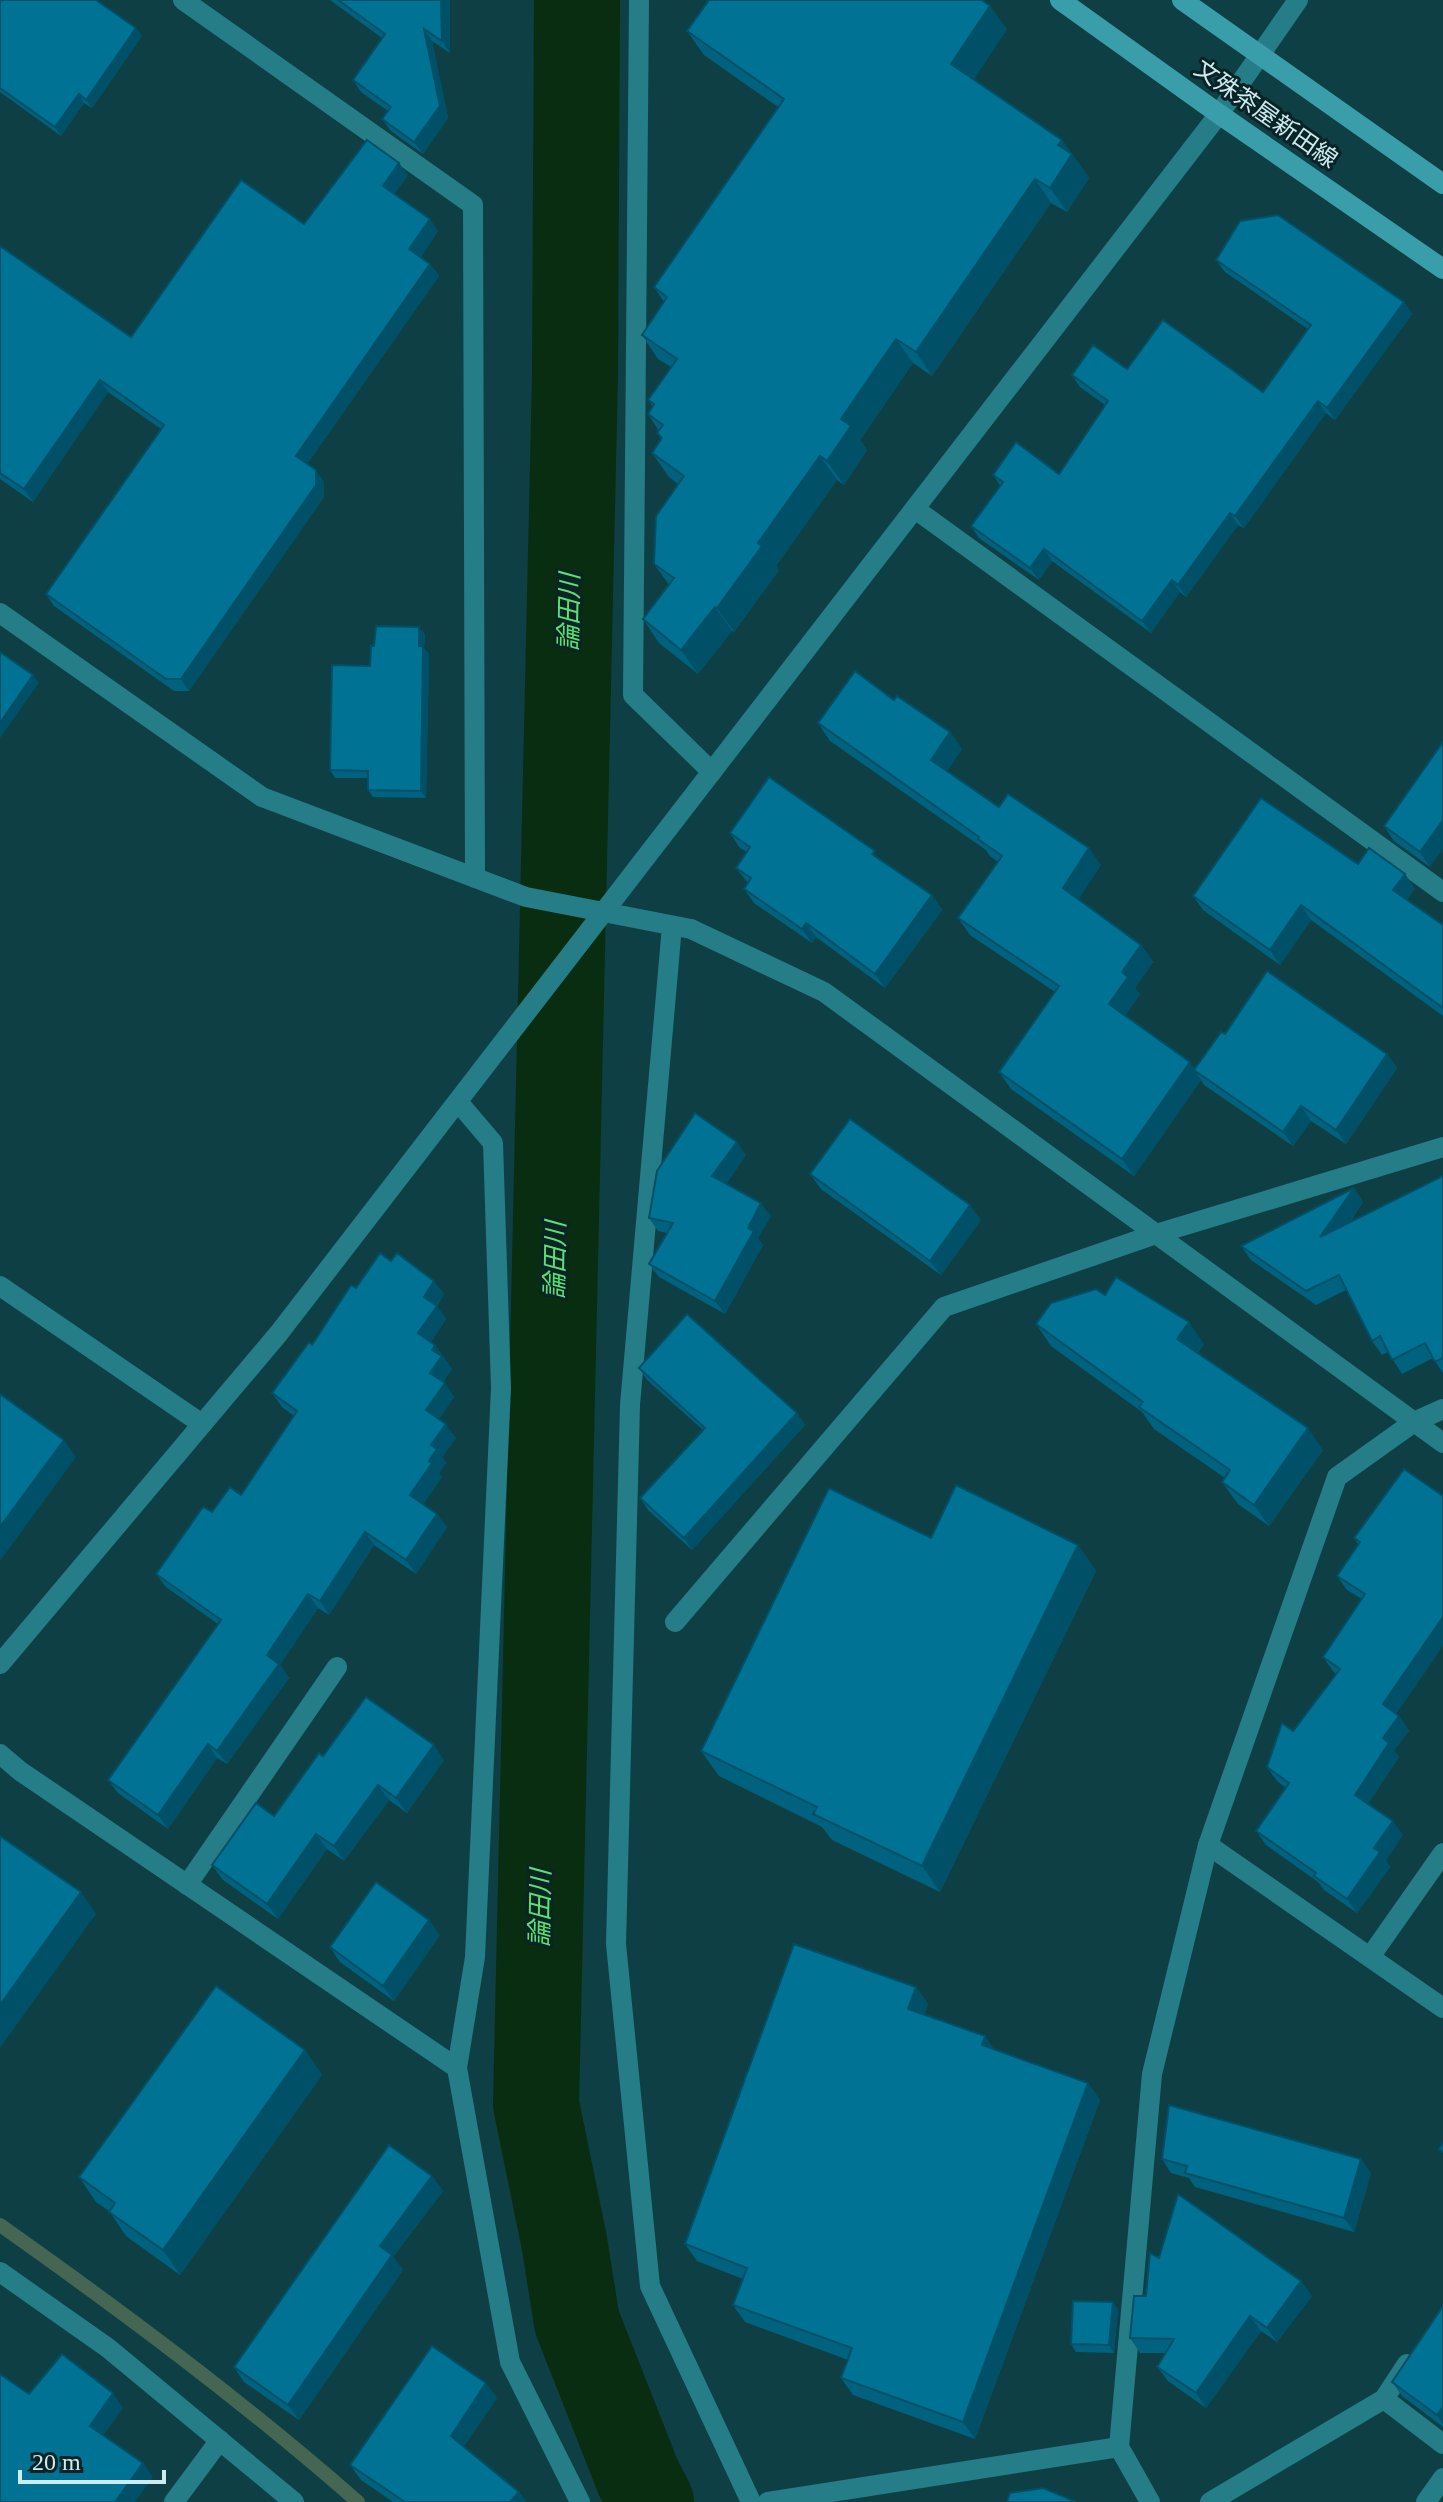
<svg xmlns="http://www.w3.org/2000/svg" width="1443" height="2502" font-family="'Times New Roman','Noto Sans JP',serif">
  <style>
    .lines { fill: none; stroke-linecap: round; stroke-linejoin: round }
    .stream { stroke: #446653; stroke-width: 14 }
    .river { stroke: #092d10; stroke-width: 86 }
    .service { stroke: #257d87; stroke-width: 20 }
    .minor { stroke: #257d87; stroke-width: 20 }
    .tertiary { stroke: #257d87; stroke-width: 20 }
    .secondary { stroke: #3a9eaa; stroke-width: 20 }
    .wall { fill: #00627e }
    .shaded-wall { fill: #005067 }
    .building { fill: #007293; stroke: #005067; stroke-width: 2 }
    .labels { text-anchor: middle; stroke-width: 6; stroke-linejoin: round; paint-order: stroke }
    .street-label { font-size: 24px; fill: #ceecf0; stroke: #092326 }
    .water-label { font-size: 26px; font-style: italic; fill: #58e371; stroke: #092326 }
  </style>
  <rect width="100%" height="100%" fill="#0e3f45"/>
  <g class="lines">
    <path class="stream" d="M0,2225C123,2312 244,2402 358,2502"/>
    <polyline class="river" points="577,0 575,375 536,2104 564,2241 577,2322 638,2477 651,2502"/>
    <g class="service">
      <polyline points="672,926 630,1405 616,1944 650,2286 751,2502"/>
      <polyline points="187,1885 337,1667"/>
      <polyline points="1370,1957 1443,1853"/>
      <polyline points="457,2068 475,1957 501,1388 493,1143 459,1103"/>
      <polyline points="1384,2399 1443,2444"/>
      <polyline points="1210,2502 1384,2399 1407,2364"/>
    </g>
    <g class="minor">
      <polyline points="183,0 473,205 475,878"/>
      <polyline points="639,0 633,695 712,772"/>
      <polyline points="1219,114 1298,0"/>
      <polyline points="915,509 1443,892"/>
      <polyline points="0,613 262,797 526,897 691,929 824,992 1443,1443"/>
      <polyline points="0,1286 202,1424"/>
      <polyline points="675,1622 944,1307 1156,1234 1443,1147"/>
      <polyline points="0,1754 20,1771 457,2068 510,2362 580,2502"/>
      <polyline points="1208,1845 1443,2008"/>
      <polyline points="0,2272 108,2348 294,2502"/>
      <polyline points="174,2502 220,2440"/>
      <polyline points="768,2502 1119,2447"/>
      <polyline points="1150,2502 1119,2447 1152,2074 1208,1845 1337,1477 1414,1422 1443,1409"/>
      <polyline points="1426,2502 1443,2478"/>
    </g>
    <polyline class="tertiary" points="0,1664 279,1333 1219,114"/>
    <g class="secondary">
      <polyline points="1060,0 1219,114 1443,269"/>
      <polyline points="1182,0 1443,184"/>
    </g>
  </g>
  <g class="wall">
    <polygon points="0,0 136,28 142,36 92,108 84,103 61,136 0,92"/>
    <polygon points="330,0 450,0 450,53 432,41 448,118 423,154 391,131 382,119 388,111 361,92 353,80 382,38"/>
    <polygon points="1007,29 974,79 1062,140 1089,178 1067,212 1051,203 932,376 913,363 860,440 867,450 844,485 837,480 776,566 779,570 734,632 732,631 698,674 659,643 643,619 669,585 654,564 678,484 669,477 652,453 661,439 657,433 659,431 648,414 653,407 648,400 671,367 658,359 642,335 664,302 654,287 778,107 704,55 687,31"/>
    <polygon points="408,175 394,194 438,231 421,257 430,264 439,276 307,464 324,482 324,497 189,691 174,691 54,606 46,594 161,429 108,392 33,502 0,479 0,246 131,337 304,224"/>
    <polygon points="1216,260 1404,302 1412,314 1335,420 1326,413 1244,528 1238,525 1186,597 1180,592 1151,633 1052,561 1039,580 979,538 971,526 1000,485 993,475 1059,474 1105,405 1080,387 1072,375 1127,369 1263,392 1308,329 1225,272"/>
    <polygon points="425,634 424,648 429,654 426,798 373,797 368,790 368,778 335,778 330,770 370,666 374,646"/>
    <polygon points="894,700 950,732 962,749 947,771 999,807 1101,865 1078,899 1141,945 1153,962 1135,988 1140,994 1125,1016 1195,1069 1225,1034 1387,1054 1397,1068 1346,1144 1311,1121 1293,1146 1204,1085 1201,1080 1134,1176 1011,1089 999,1072 1055,992 970,935 958,918 998,862 990,856 986,850 830,741 818,723"/>
    <polygon points="1443,742 1430,867 1394,841 1384,826"/>
    <polygon points="730,833 881,860 932,895 942,910 885,988 816,937 812,943 754,903 744,889 748,883 736,868 747,852 740,848"/>
    <polygon points="1358,864 1415,888 1407,900 1443,925 1443,1016 1311,920 1280,965 1203,910 1193,896"/>
    <polygon points="746,1155 726,1184 771,1216 758,1238 763,1245 725,1314 659,1277 649,1264 667,1233 658,1231 649,1218"/>
    <polygon points="810,1174 981,1220 941,1275 821,1189"/>
    <polygon points="1443,1176 1443,1373 1433,1358 1402,1374 1388,1352 1382,1355 1372,1341 1346,1290 1316,1305 1251,1260 1241,1246 1354,1188 1363,1202 1350,1222"/>
    <polygon points="356,1288 444,1294 437,1306 446,1319 431,1342 435,1345 452,1369 443,1382 454,1397 439,1419 456,1438 442,1457 446,1463 439,1473 442,1477 423,1504 447,1527 416,1574 374,1545 329,1615 318,1608 280,1665 289,1678 227,1764 217,1758 168,1829 118,1793 108,1780 218,1624 166,1587 156,1574 212,1512 241,1495 294,1416 282,1407 272,1393 312,1345"/>
    <polygon points="1105,1295 1204,1344 1198,1353 1323,1450 1269,1526 1238,1504 1222,1482 1225,1478 1154,1429 1142,1412 1051,1346 1036,1324"/>
    <polygon points="639,1368 797,1413 805,1425 692,1550 648,1510 640,1498 703,1430 647,1380"/>
    <polygon points="1404,1469 1397,1714 1409,1731 1394,1750 1399,1757 1368,1804 1403,1835 1386,1860 1390,1867 1357,1913 1324,1890 1318,1882 1266,1845 1256,1831 1286,1788 1277,1781 1267,1767 1336,1674 1333,1671 1323,1657 1362,1599 1347,1590 1337,1576 1358,1544 1354,1538"/>
    <polygon points="931,1538 1078,1545 1096,1571 940,1892 832,1840 822,1827 719,1776 701,1751"/>
    <polygon points="323,1756 444,1760 407,1813 389,1800 344,1861 327,1849 278,1919 223,1880 212,1865 274,1816"/>
    <polygon points="440,1935 394,2001 340,1962 330,1947"/>
    <polygon points="916,1987 928,2004 924,2015 995,2049 1088,2083 1100,2100 975,2439 853,2395 841,2378 848,2360 745,2322 733,2305 743,2279 697,2261 685,2244"/>
    <polygon points="305,2050 322,2075 180,2275 126,2236 109,2211 96,2202 79,2177"/>
    <polygon points="1162,2159 1371,2173 1354,2232 1195,2187 1189,2178 1171,2173"/>
    <polygon points="432,2176 443,2191 393,2257 403,2270 299,2420 244,2382 234,2367"/>
    <polygon points="1159,2258 1312,2296 1277,2342 1261,2331 1206,2408 1168,2381 1157,2367 1165,2353 1140,2353 1130,2338 1146,2296"/>
    <polygon points="1113,2302 1118,2310 1114,2353 1076,2352 1071,2344"/>
    <polygon points="1443,2306 1443,2427 1402,2396 1392,2382"/>
    <polygon points="497,2398 464,2446 519,2492 526,2502 393,2502 361,2480 350,2465"/>
  </g>
  <g class="shaded-wall">
    <polygon points="441,0 450,0 450,53 442,41"/>
    <polygon points="990,6 1007,29 968,88 951,64"/>
    <polygon points="136,28 142,36 92,108 86,100"/>
    <polygon points="424,29 432,41 448,118 423,154 414,142"/>
    <polygon points="79,94 84,103 61,136 55,127"/>
    <polygon points="1062,140 1089,178 1067,212 1050,188 1058,145"/>
    <polygon points="399,163 408,175 391,198 383,186"/>
    <polygon points="1035,179 1051,203 932,376 916,352"/>
    <polygon points="430,219 438,231 418,261 409,249"/>
    <polygon points="430,264 439,276 304,468 296,456"/>
    <polygon points="1404,302 1412,314 1335,420 1327,408"/>
    <polygon points="896,339 913,363 860,440 867,450 844,485 827,461 841,419"/>
    <polygon points="100,380 108,392 33,502 24,489"/>
    <polygon points="1318,401 1326,413 1244,528 1235,516"/>
    <polygon points="820,456 837,480 776,566 779,570 734,632 717,608 758,543"/>
    <polygon points="316,470 324,482 324,497 189,691 181,679"/>
    <polygon points="1230,513 1238,525 1186,597 1178,585"/>
    <polygon points="1044,549 1052,561 1039,580 1030,568"/>
    <polygon points="1172,580 1180,592 1151,633 1142,621"/>
    <polygon points="715,607 732,631 698,674 681,650"/>
    <polygon points="419,627 425,634 424,648 429,654 426,798 421,791 419,646"/>
    <polygon points="33,675 39,683 0,738 0,723"/>
    <polygon points="950,732 962,749 943,778 931,760"/>
    <polygon points="1443,820 1443,849 1430,867 1420,852"/>
    <polygon points="1089,848 1101,865 1075,905 1063,888"/>
    <polygon points="1405,874 1415,888 1403,905 1393,890"/>
    <polygon points="932,895 942,910 885,988 875,974"/>
    <polygon points="1301,905 1311,920 1280,965 1270,950"/>
    <polygon points="806,923 816,937 812,943 802,929"/>
    <polygon points="1141,945 1153,962 1135,988 1140,994 1121,1022 1109,1004 1122,972"/>
    <polygon points="1387,1054 1397,1068 1346,1144 1336,1130"/>
    <polygon points="1190,1062 1201,1080 1134,1176 1122,1159"/>
    <polygon points="1301,1106 1311,1121 1293,1146 1283,1132"/>
    <polygon points="737,1142 746,1155 722,1189 712,1176"/>
    <polygon points="1354,1188 1363,1202 1330,1251 1320,1237"/>
    <polygon points="761,1203 771,1216 758,1238 763,1245 725,1314 715,1301 748,1228"/>
    <polygon points="970,1205 981,1220 941,1275 930,1261"/>
    <polygon points="434,1281 444,1294 433,1310 424,1297"/>
    <polygon points="437,1306 446,1319 428,1347 418,1333"/>
    <polygon points="1189,1322 1204,1344 1192,1361 1177,1339"/>
    <polygon points="435,1345 452,1369 440,1387 430,1373 432,1350"/>
    <polygon points="445,1383 454,1397 436,1424 426,1410"/>
    <polygon points="797,1413 805,1425 692,1550 684,1538"/>
    <polygon points="446,1424 456,1438 442,1457 446,1463 439,1473 442,1477 420,1509 410,1495 429,1461 431,1445"/>
    <polygon points="1308,1428 1323,1450 1269,1526 1254,1505"/>
    <polygon points="64,1440 76,1457 0,1561 0,1527"/>
    <polygon points="437,1514 447,1527 416,1574 406,1560"/>
    <polygon points="365,1532 374,1545 329,1615 320,1601"/>
    <polygon points="1078,1545 1096,1571 940,1892 922,1866"/>
    <polygon points="308,1594 318,1608 280,1665 289,1678 227,1764 217,1751 267,1655"/>
    <polygon points="1443,1617 1443,1646 1393,1719 1383,1704"/>
    <polygon points="1399,1716 1409,1731 1394,1750 1399,1757 1365,1809 1355,1795 1383,1738"/>
    <polygon points="208,1744 217,1758 168,1829 158,1815"/>
    <polygon points="434,1745 444,1760 407,1813 396,1798"/>
    <polygon points="378,1785 389,1800 344,1861 334,1846"/>
    <polygon points="1393,1821 1403,1835 1386,1860 1390,1867 1357,1913 1347,1899 1374,1848"/>
    <polygon points="316,1834 327,1849 278,1919 267,1904"/>
    <polygon points="81,1892 96,1914 0,2048 0,2005"/>
    <polygon points="429,1920 440,1935 394,2001 383,1986"/>
    <polygon points="916,1987 928,2004 920,2026 908,2009"/>
    <polygon points="985,2036 997,2053 982,2045"/>
    <polygon points="305,2050 322,2075 180,2275 163,2250"/>
    <polygon points="1088,2083 1100,2100 975,2439 963,2422"/>
    <polygon points="1361,2159 1371,2173 1354,2232 1344,2218"/>
    <polygon points="432,2176 443,2191 393,2257 403,2270 299,2420 288,2405 380,2246"/>
    <polygon points="1301,2281 1312,2296 1277,2342 1267,2328"/>
    <polygon points="1113,2302 1118,2310 1114,2353 1109,2345"/>
    <polygon points="1250,2316 1261,2331 1206,2408 1196,2393"/>
    <polygon points="486,2383 497,2398 461,2450 451,2436"/>
    <polygon points="113,2393 123,2408 100,2440 90,2426"/>
    <polygon points="1443,2407 1443,2424 1437,2415"/>
    <polygon points="143,2463 153,2477 135,2502 115,2502"/>
    <polygon points="519,2492 526,2502 510,2502"/>
  </g>
  <g class="building">
    <polygon points="0,0 96,0 136,28 86,100 79,94 55,127 0,88"/>
    <polygon points="338,0 441,0 442,41 424,29 440,106 414,142 382,119 391,107 353,80 385,34"/>
    <polygon points="709,0 982,0 990,6 951,64 1062,140 1058,145 1072,154 1050,188 1035,179 916,352 896,339 841,419 851,426 827,461 820,456 758,543 762,546 717,608 715,607 681,650 643,619 674,578 654,564 656,516 684,476 652,453 662,438 657,433 663,425 648,414 654,404 648,400 677,359 642,335 667,297 654,287 784,99 687,31"/>
    <polygon points="367,140 399,163 383,186 430,219 409,249 430,264 296,456 316,470 316,485 181,679 166,679 46,594 164,425 100,380 24,489 0,473 0,246 131,337 241,180 304,224"/>
    <polygon points="1278,215 1404,302 1327,408 1318,401 1235,516 1230,513 1178,585 1172,580 1142,621 1044,549 1030,568 971,526 1003,482 993,475 1016,442 1059,474 1108,401 1072,375 1093,345 1127,369 1163,320 1263,392 1311,325 1216,260 1240,221"/>
    <polygon points="376,626 419,627 419,646 423,646 421,791 368,790 368,771 330,770 332,665 370,666 371,646 374,646"/>
    <polygon points="0,652 33,675 0,723"/>
    <polygon points="855,671 894,700 897,696 950,732 931,760 999,807 1008,794 1089,848 1063,888 1141,945 1122,972 1128,977 1109,1004 1190,1062 1122,1159 999,1072 1059,986 958,918 1002,856 978,839 979,837 818,723"/>
    <polygon points="1443,742 1443,820 1420,852 1384,826"/>
    <polygon points="769,777 875,851 872,854 932,895 875,974 806,923 802,929 744,889 751,878 736,868 750,847 730,833"/>
    <polygon points="1261,798 1358,864 1369,848 1405,874 1393,890 1443,925 1443,1008 1301,905 1270,950 1193,896"/>
    <polygon points="1267,971 1387,1054 1336,1130 1301,1106 1283,1132 1194,1070 1221,1032 1225,1034"/>
    <polygon points="695,1113 737,1142 712,1176 761,1203 748,1228 754,1231 715,1301 649,1264 673,1223 649,1218 657,1171"/>
    <polygon points="850,1119 970,1205 930,1261 810,1174"/>
    <polygon points="1443,1176 1443,1358 1435,1362 1425,1343 1392,1360 1380,1336 1372,1341 1339,1275 1306,1291 1241,1246 1354,1188 1320,1237"/>
    <polygon points="380,1253 391,1261 397,1253 434,1281 424,1297 437,1306 418,1333 435,1345 432,1350 442,1356 430,1373 445,1383 426,1410 446,1424 431,1445 437,1449 429,1461 432,1463 410,1495 437,1514 406,1560 365,1532 320,1601 308,1594 267,1655 279,1664 217,1751 208,1744 158,1815 108,1780 221,1620 156,1574 203,1507 212,1512 230,1487 241,1495 297,1411 272,1393 309,1342 312,1345 351,1285 356,1288"/>
    <polygon points="1116,1277 1189,1322 1177,1339 1308,1428 1254,1505 1222,1482 1230,1470 1139,1407 1143,1402 1036,1324 1051,1303 1096,1289 1105,1295"/>
    <polygon points="687,1314 797,1413 684,1538 640,1498 705,1428 639,1368"/>
    <polygon points="0,1394 64,1440 0,1527"/>
    <polygon points="1404,1469 1443,1496 1443,1617 1383,1704 1399,1716 1383,1738 1389,1743 1355,1795 1393,1821 1374,1848 1380,1852 1347,1899 1314,1876 1316,1873 1256,1831 1289,1783 1267,1767 1282,1723 1293,1731 1340,1669 1323,1657 1365,1594 1337,1576 1360,1542 1354,1538"/>
    <polygon points="956,1485 1078,1545 922,1866 813,1814 817,1807 701,1751 829,1488 931,1538"/>
    <polygon points="366,1697 434,1745 396,1798 378,1785 334,1846 316,1834 267,1904 212,1865 256,1803 274,1816 319,1753 323,1756"/>
    <polygon points="0,1836 81,1892 0,2005"/>
    <polygon points="376,1882 429,1920 383,1986 330,1947"/>
    <polygon points="794,1944 916,1987 908,2009 985,2036 982,2045 1088,2083 963,2422 841,2378 852,2348 733,2305 747,2268 685,2244"/>
    <polygon points="216,1986 305,2050 163,2250 109,2212 115,2203 79,2177"/>
    <polygon points="1169,2105 1361,2159 1344,2218 1185,2173 1187,2166 1162,2159"/>
    <polygon points="1443,2143 1443,2152 1439,2149"/>
    <polygon points="389,2145 432,2176 380,2246 392,2255 288,2405 234,2367"/>
    <polygon points="1178,2194 1301,2281 1267,2328 1250,2316 1196,2393 1157,2367 1174,2339 1130,2338 1134,2296 1146,2296 1150,2253 1159,2258"/>
    <polygon points="1073,2301 1113,2302 1109,2345 1071,2344"/>
    <polygon points="1443,2306 1443,2407 1437,2415 1392,2382"/>
    <polygon points="432,2346 486,2383 451,2436 519,2492 510,2502 405,2502 350,2465"/>
    <polygon points="62,2354 113,2393 90,2426 143,2463 115,2502 0,2502 0,2374 29,2394"/>
    <polygon points="1043,2488 1076,2502 1007,2502 1010,2493"/>
  </g>
  <g class="labels">
    <g class="street-label">
      <text transform="translate(1266 114) rotate(35)" y="8">文殊茶屋新田線</text>
    </g>
    <g class="water-label">
      <text transform="translate(569 612) rotate(-89)" y="9">論田川</text>
      <text transform="translate(555 1260) rotate(-89)" y="9">論田川</text>
      <text transform="translate(540 1908) rotate(-89)" y="9">論田川</text>
    </g>
  </g>
  <path d="M20 2470v12h144v-12" fill="none" stroke="#ceecf0" stroke-width="4"/>
  <text x="32" y="2470" font-size="24" fill="#ceecf0" stroke="#092326" stroke-width="6" paint-order="stroke">20 m</text>
</svg>
